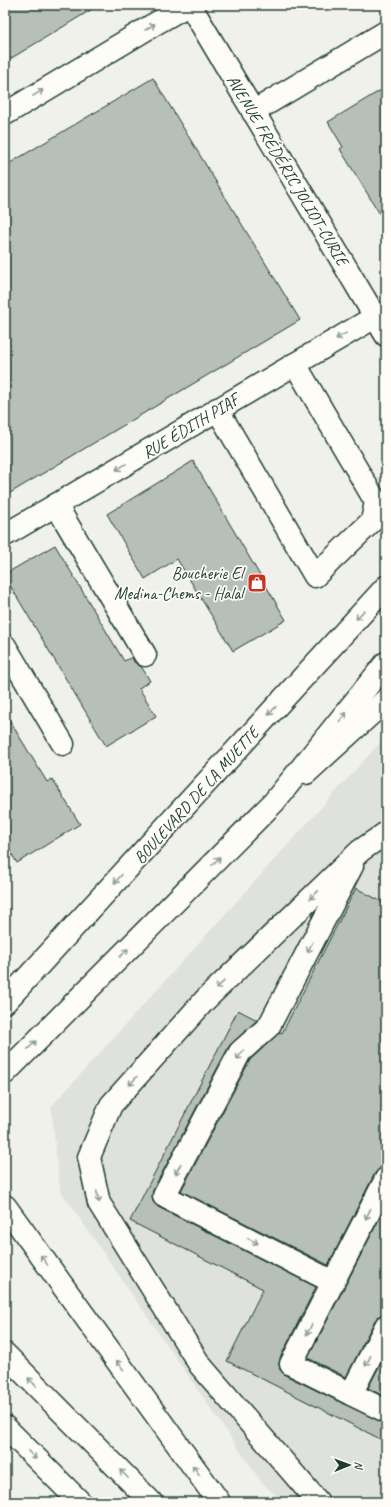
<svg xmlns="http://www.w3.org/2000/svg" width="391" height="1507" font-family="Caveat,sans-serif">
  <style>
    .built { fill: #dfe2dc }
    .building { fill: #b6bfb8; stroke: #1f3d34 }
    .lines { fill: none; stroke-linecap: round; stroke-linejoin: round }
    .minor-casing { stroke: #1f3d34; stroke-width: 25 }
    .major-casing { stroke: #1f3d34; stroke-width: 25 }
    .minor { stroke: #fdfcf7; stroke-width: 22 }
    .major { stroke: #fdfcf7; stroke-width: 22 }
    .oneway { stroke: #8e9c96 }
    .labels { text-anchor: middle; stroke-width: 3.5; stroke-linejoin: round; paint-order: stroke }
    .street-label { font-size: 17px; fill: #1f3d34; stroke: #fdfcf7 }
    .poi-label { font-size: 17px; fill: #1f3d34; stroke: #fdfcf7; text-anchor: end }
  </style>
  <rect width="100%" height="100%" fill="#f0f1eb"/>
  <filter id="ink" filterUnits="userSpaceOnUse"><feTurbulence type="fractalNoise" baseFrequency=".025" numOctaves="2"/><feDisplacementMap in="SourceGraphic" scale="8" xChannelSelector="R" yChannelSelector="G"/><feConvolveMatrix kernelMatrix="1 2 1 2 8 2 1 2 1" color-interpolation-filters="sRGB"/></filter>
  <g filter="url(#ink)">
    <polygon class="built" points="386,736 386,1502 283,1502 262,1483 60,1190 51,1107"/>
    <g class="building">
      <polygon points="5,5 99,5 5,62"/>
      <polygon points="153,78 300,320 5,496 5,166"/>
      <polygon points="386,87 386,224 340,149 343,147 328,122"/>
      <polygon points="193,461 286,620 233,651 177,559 145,579 107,514"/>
      <polygon points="55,545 124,661 132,657 134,662 141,666 150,681 139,688 156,716 106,746 5,577 5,574"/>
      <polygon points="5,713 47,782 52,779 80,824 17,863 5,843"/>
      <polygon points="356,888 386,904 386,1167 380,1168 375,1173 328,1265 181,1191 250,1060 280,1032 282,1033"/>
      <polygon points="238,1010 257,1020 229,1046 153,1190 152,1196 153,1202 158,1207 316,1287 280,1358 279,1364 280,1370 285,1375 381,1422 386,1423 386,1442 227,1361 263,1289 130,1221"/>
      <polygon points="386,1206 386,1314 380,1315 375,1320 346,1377 308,1358"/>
      <polygon points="386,1353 386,1397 368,1388"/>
    </g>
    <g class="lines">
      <defs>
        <g id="minor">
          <polyline points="190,5 386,335"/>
          <polyline points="253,112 386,32"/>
          <polyline points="5,114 153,25 188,5"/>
          <polyline points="217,409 315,576 372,521 376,502 295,364"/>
          <polyline points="56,505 145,655"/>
          <polyline points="5,535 375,317"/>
          <polyline points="5,646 63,744"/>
          <polyline points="306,773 386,700"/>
          <polyline points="333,1282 164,1196 240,1052 269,1026 352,866"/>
          <polyline points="386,1326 351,1394 386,1411"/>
          <polyline points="351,1394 291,1364 386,1179"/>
          <polyline points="318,1502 200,1365 99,1203 89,1157 111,1105 205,1000 360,851 386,833"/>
        </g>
        <g id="major">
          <polyline points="5,1002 386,587"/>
          <polyline points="5,1073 274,802 386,663"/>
          <polyline points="5,1206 219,1502"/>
          <polyline points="5,1354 151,1502"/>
          <polyline points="5,1427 80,1502"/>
        </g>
      </defs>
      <use href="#minor" class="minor-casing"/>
      <use href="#major" class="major-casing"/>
      <use href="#minor" class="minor"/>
      <use href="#major" class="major"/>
    </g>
    <defs><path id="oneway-shaft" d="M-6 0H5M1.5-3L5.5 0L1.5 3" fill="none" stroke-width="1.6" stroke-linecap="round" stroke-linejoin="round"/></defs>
    <g class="oneway">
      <use href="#oneway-shaft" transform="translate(150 27) rotate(-31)"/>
      <use href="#oneway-shaft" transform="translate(38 93) rotate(-31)"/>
      <use href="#oneway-shaft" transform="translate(341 336) rotate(151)"/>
      <use href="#oneway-shaft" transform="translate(121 467) rotate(149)"/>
      <use href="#oneway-shaft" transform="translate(360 615) rotate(132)"/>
      <use href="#oneway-shaft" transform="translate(272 711) rotate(132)"/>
      <use href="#oneway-shaft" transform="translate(343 717) rotate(-51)"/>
      <use href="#oneway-shaft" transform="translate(216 861) rotate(-45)"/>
      <use href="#oneway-shaft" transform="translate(118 879) rotate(132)"/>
      <use href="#oneway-shaft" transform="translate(314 895) rotate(136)"/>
      <use href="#oneway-shaft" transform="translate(310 947) rotate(118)"/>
      <use href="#oneway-shaft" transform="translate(124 953) rotate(-45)"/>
      <use href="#oneway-shaft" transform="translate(220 985) rotate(136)"/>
      <use href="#oneway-shaft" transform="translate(32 1045) rotate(-45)"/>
      <use href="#oneway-shaft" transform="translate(240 1055) rotate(125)"/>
      <use href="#oneway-shaft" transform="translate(133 1081) rotate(132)"/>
      <use href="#oneway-shaft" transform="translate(178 1169) rotate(118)"/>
      <use href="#oneway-shaft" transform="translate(98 1197) rotate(77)"/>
      <use href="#oneway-shaft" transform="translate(368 1214) rotate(117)"/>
      <use href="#oneway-shaft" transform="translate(253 1241) rotate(27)"/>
      <use href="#oneway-shaft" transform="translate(44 1260) rotate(-126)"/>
      <use href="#oneway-shaft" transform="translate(309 1330) rotate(117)"/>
      <use href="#oneway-shaft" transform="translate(368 1361) rotate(117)"/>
      <use href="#oneway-shaft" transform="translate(120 1365) rotate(-126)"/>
      <use href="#oneway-shaft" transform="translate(32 1382) rotate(-135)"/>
      <use href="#oneway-shaft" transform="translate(32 1455) rotate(45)"/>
      <use href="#oneway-shaft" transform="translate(196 1470) rotate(-126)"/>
      <use href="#oneway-shaft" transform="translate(124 1474) rotate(-135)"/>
    </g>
  </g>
  <defs>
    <symbol id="shop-square" viewBox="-11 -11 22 22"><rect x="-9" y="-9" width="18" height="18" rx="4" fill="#c8321e" stroke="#fdfcf7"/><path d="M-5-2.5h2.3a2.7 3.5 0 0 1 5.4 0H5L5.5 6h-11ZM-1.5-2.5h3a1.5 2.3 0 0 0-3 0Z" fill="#fff"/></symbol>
  </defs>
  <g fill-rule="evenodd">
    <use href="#shop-square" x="246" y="572" width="22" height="22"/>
  </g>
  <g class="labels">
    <g class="street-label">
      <text transform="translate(288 170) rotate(59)" y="6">AVENUE FRÉDÉRIC JOLIOT-CURIE</text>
      <text transform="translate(190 426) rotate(-31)" y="6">RUE ÉDITH PIAF</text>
      <text transform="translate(196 795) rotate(-48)" y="6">BOULEVARD DE LA MUETTE</text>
    </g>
    <g class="poi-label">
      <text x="243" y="579">Boucherie El<tspan x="243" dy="20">Medina-Chems - Halal</tspan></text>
    </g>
  </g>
  <rect width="391" height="1507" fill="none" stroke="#fdfcf7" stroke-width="20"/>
  <rect x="10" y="10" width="371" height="1487" fill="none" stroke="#1f3d34" stroke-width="1.5" filter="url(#ink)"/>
  <g transform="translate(349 1465) rotate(89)" stroke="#fdfcf7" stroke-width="3" paint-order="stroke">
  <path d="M0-3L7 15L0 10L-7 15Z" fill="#1f3d34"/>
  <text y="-6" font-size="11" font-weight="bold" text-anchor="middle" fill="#1f3d34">N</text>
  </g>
</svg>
